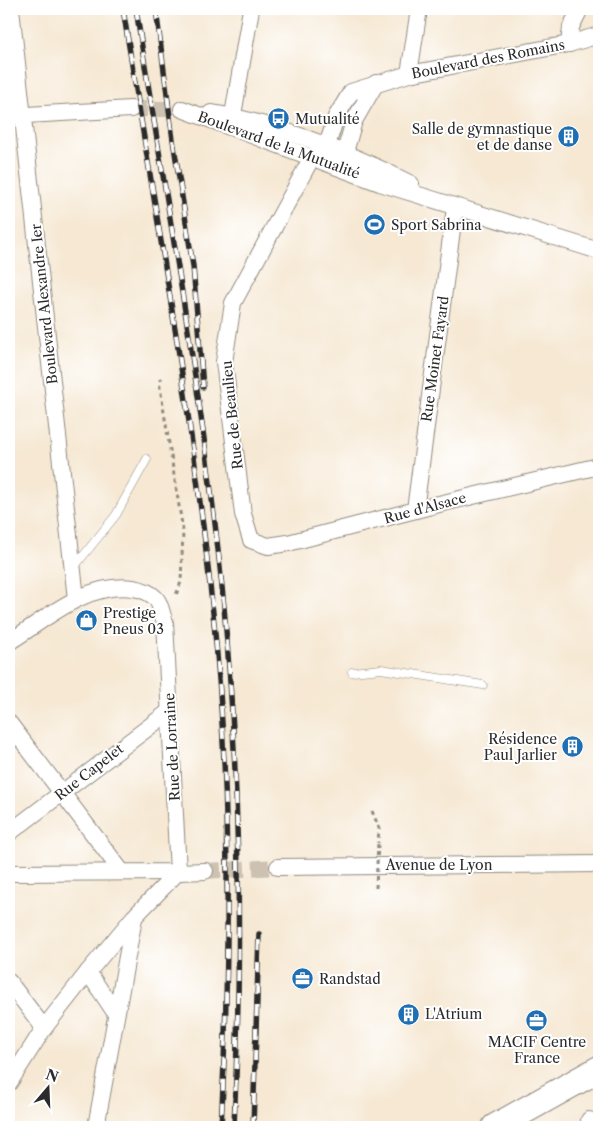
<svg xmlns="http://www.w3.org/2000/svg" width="608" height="1136" font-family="'Libre Caslon Text',serif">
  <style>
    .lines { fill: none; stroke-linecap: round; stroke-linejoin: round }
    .minor-tunnel { stroke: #cdc2b1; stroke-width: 16; stroke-dasharray: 16 8; stroke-linecap: butt }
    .service-casing { stroke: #908a7f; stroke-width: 9 }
    .minor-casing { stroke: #908a7f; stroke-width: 18 }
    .primary-casing { stroke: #908a7f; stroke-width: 28 }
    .path { stroke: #908a7f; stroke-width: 3; stroke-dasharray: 4 4; stroke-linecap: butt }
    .service { stroke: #fff; stroke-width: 8 }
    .minor { stroke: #fff; stroke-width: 16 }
    .primary { stroke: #fff; stroke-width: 26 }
    .rail-casing { stroke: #2b2b2b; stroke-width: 5.5 }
    .rail { stroke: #fff; stroke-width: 4; stroke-dasharray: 11; stroke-linecap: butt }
    .path-bridge { stroke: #908a7f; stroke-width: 3; stroke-dasharray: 4 4; stroke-linecap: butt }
    .labels { text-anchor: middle; stroke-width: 4; stroke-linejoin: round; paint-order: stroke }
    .street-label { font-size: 14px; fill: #2b2b2b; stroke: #fff }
    .poi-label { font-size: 14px; fill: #2b2b2b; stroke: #fff; text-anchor: start }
  </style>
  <rect width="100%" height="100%" fill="#fff"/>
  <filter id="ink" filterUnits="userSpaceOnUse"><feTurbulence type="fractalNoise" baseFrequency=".02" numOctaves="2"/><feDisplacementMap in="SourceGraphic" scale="10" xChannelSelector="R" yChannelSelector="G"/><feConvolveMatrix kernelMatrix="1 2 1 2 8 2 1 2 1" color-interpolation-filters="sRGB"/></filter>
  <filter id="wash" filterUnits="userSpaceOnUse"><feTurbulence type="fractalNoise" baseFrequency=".0096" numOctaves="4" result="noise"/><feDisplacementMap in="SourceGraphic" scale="20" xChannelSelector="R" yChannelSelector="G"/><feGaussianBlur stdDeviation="1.12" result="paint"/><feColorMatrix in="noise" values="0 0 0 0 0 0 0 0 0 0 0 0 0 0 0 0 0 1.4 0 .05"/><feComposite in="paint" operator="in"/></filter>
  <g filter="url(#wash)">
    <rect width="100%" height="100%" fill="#f6e8d3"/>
  </g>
  <g filter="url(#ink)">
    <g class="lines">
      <g class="minor-tunnel">
        <polyline points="131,109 182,109"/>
        <polyline points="205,871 278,867"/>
      </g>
      <defs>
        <g id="service">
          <polyline points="75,566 116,515 147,459"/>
          <polyline points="352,672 381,669 483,685"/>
        </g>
        <g id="minor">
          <polyline points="11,9 76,599"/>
          <polyline points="569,44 571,27 580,9"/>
          <polyline points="409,74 419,9"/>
          <polyline points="182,109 380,183 599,251"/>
          <path d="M211,113C280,124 348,152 411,184"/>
          <polyline points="9,116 131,109"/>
          <polyline points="231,127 251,9"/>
          <polyline points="327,146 311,159 233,303 224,362 243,514 251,540 268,546 288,543 439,504 599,466"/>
          <polyline points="327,146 336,117 351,92 409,74 569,44 599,35"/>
          <polyline points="335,154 345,152 354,121 376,83"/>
          <polyline points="415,510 455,207"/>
          <path d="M9,642C46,619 86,582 133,588C141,589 152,593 157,600C161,606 162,615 165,622L178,872L9,873"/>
          <polyline points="9,723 122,872"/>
          <polyline points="9,833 170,711"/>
          <polyline points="278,867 599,864"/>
          <polyline points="88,972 116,1014"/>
          <polyline points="9,982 44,1028"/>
          <polyline points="9,1083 44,1028 88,972 134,917 178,872 205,871"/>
          <polyline points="589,1120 599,1124"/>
          <polyline points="96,1127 134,918"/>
        </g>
        <polyline id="primary" points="495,1127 599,1069"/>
      </defs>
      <use href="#service" class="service-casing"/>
      <use href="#minor" class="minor-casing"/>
      <use href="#primary" class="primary-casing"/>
      <g class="path">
        <polyline points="162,378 159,381 183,531 181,582 176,595"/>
        <polyline points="372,811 379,828 378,843"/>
      </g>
      <use href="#service" class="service"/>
      <use href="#minor" class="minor"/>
      <use href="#primary" class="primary"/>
      <defs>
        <g id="rail">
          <path d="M123,9C155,210 192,410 213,613C231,782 230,958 221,1127"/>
          <path d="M136,9C167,208 205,407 224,607C240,780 242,954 234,1127"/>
          <polyline points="156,9 173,140 193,266 203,387"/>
          <polyline points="253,1127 259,934"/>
        </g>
      </defs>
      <use href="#rail" class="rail-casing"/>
      <use href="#rail" class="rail"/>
      <polyline class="path-bridge" points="376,888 378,843"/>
    </g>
  </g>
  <defs>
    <symbol id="bus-disc" viewBox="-11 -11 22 22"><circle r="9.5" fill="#1f6fb2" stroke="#fff"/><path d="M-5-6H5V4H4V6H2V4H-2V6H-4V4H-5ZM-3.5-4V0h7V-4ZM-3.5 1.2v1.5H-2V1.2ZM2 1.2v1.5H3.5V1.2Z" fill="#fff"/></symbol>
    <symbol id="building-disc" viewBox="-11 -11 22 22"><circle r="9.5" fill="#1f6fb2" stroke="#fff"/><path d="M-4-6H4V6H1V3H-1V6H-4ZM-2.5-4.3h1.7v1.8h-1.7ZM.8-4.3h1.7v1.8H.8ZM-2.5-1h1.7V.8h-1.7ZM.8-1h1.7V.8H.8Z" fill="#fff"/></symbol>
    <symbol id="stadium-disc" viewBox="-11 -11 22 22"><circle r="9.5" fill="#1f6fb2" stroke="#fff"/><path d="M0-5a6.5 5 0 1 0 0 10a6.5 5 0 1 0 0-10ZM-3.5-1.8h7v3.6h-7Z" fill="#fff"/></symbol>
    <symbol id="shop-disc" viewBox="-11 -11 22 22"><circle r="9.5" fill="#1f6fb2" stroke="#fff"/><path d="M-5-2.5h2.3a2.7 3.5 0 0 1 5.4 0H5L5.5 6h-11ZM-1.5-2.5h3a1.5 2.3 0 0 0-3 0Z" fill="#fff"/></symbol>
    <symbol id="office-disc" viewBox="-11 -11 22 22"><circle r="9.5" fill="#1f6fb2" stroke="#fff"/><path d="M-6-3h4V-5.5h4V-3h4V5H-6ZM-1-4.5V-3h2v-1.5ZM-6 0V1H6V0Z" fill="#fff"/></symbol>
  </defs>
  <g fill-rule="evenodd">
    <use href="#bus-disc" x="266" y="106" width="25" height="25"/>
    <use href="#building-disc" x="556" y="124" width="25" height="25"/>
    <use href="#stadium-disc" x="362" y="212" width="25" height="25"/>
    <use href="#shop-disc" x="74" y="608" width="25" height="25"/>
    <use href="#building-disc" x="560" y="734" width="25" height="25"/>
    <use href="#office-disc" x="290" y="966" width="25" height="25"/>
    <use href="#building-disc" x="396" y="1002" width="25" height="25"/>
    <use href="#office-disc" x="524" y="1008" width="25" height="25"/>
  </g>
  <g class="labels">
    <g class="street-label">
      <text transform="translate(488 59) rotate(-11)" y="5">Boulevard des Romains</text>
      <text transform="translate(279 145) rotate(20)" y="5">Boulevard de la Mutualité</text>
      <text transform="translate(44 304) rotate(-96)" y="5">Boulevard Alexandre Ier</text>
      <text transform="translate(435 359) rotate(-82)" y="5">Rue Moinet Fayard</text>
      <text transform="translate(232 415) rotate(-96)" y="5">Rue de Beaulieu</text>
      <text transform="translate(425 508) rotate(-15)" y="5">Rue d'Alsace</text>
      <text transform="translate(172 747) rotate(-93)" y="5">Rue de Lorraine</text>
      <text transform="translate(89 772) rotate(-38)" y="5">Rue Capelet</text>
      <text x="439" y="870">Avenue de Lyon</text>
    </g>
    <g class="poi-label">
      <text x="295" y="124">Mutualité</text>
      <text x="552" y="134" text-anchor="end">Salle de gymnastique<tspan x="552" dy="16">et de danse</tspan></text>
      <text x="391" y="230">Sport Sabrina</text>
      <text x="103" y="618">Prestige<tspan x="103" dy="16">Pneus 03</tspan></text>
      <text x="557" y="744" text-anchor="end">Résidence<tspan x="557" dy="16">Paul Jarlier</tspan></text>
      <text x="319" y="984">Randstad</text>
      <text x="425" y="1019">L'Atrium</text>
      <text x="537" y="1047" text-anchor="middle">MACIF Centre<tspan x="537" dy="16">France</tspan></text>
    </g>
  </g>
  <rect width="608" height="1136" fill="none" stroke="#fff" stroke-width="30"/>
  <g transform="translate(48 1088) rotate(19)" stroke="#ffffff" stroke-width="4" paint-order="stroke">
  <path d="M0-4L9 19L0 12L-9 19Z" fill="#2b2b2b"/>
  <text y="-8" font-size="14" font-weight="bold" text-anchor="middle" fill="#2b2b2b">N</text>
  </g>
</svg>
